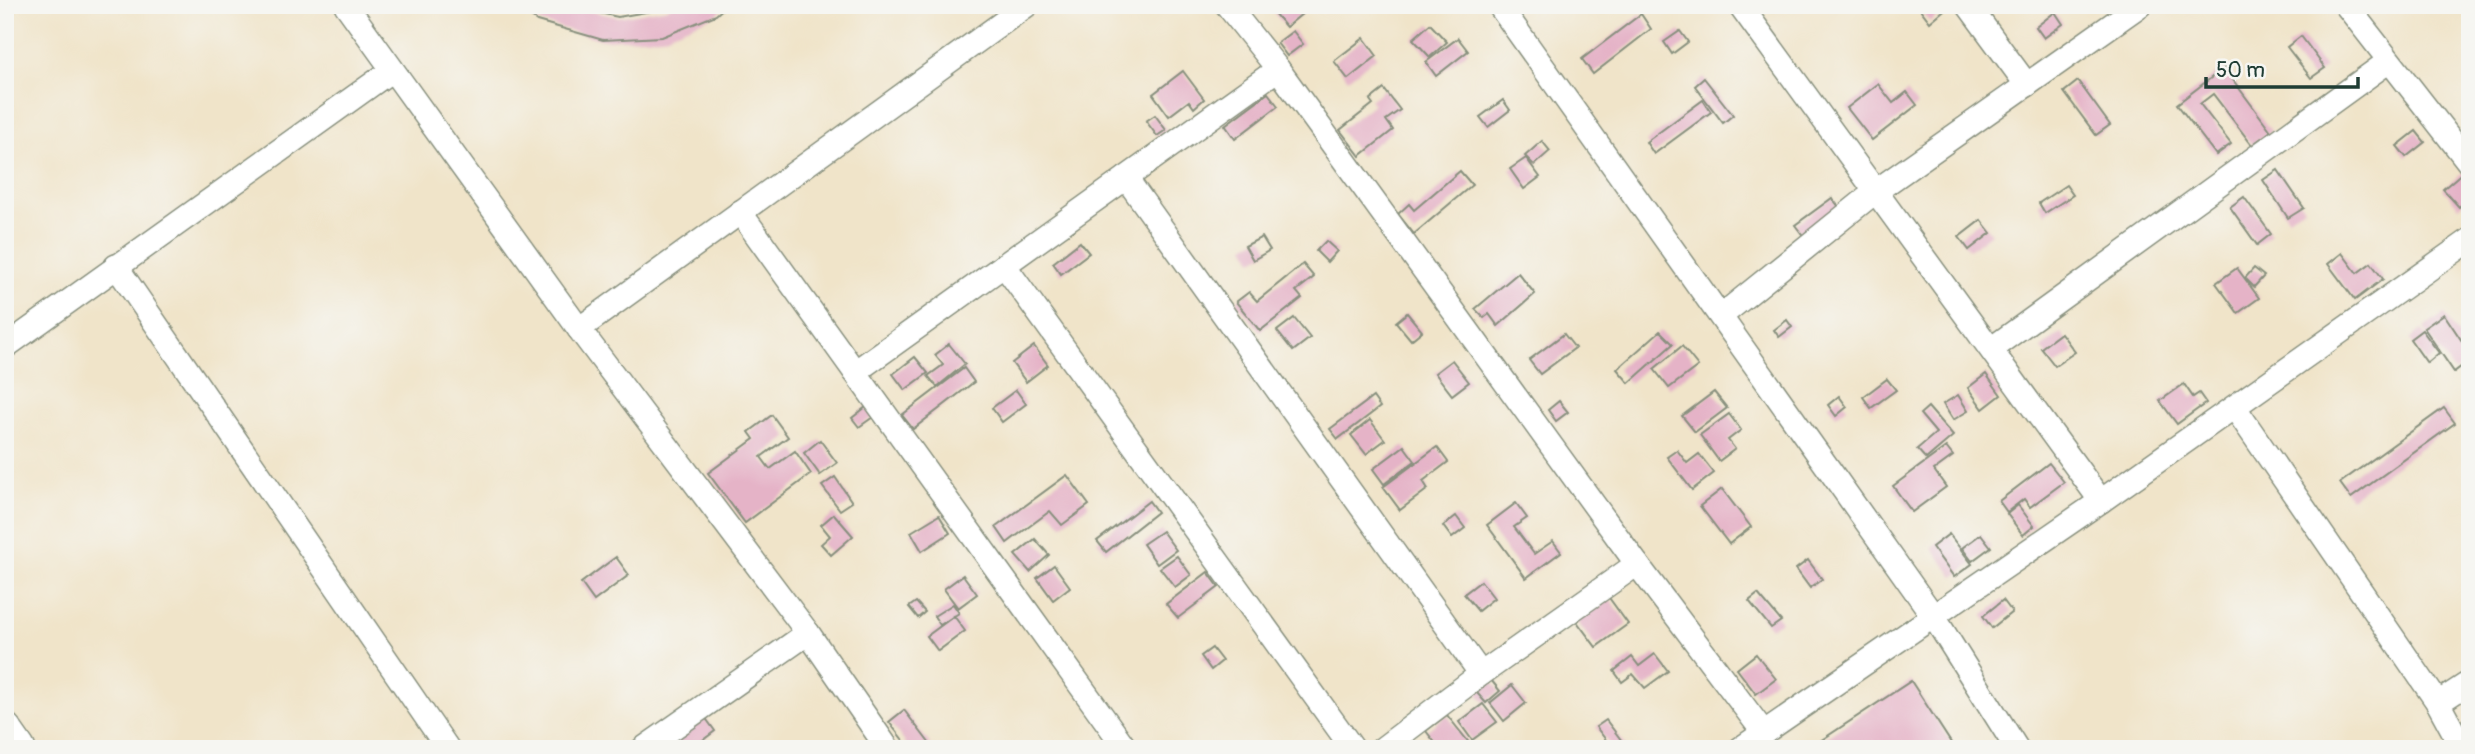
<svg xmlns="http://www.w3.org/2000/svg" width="2475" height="754" font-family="Pangolin,sans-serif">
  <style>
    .building { fill: #e5b3c7 }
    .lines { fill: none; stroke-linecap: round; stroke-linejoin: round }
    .minor-casing { stroke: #88907e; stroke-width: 26 }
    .secondary-casing { stroke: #88907e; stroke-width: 35 }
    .minor { stroke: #fff; stroke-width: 23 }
    .secondary { stroke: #fff; stroke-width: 32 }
  </style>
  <rect width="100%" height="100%" fill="#f6f6f2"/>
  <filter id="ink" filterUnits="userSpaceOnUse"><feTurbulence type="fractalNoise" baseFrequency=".0143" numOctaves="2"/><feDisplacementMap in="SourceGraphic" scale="14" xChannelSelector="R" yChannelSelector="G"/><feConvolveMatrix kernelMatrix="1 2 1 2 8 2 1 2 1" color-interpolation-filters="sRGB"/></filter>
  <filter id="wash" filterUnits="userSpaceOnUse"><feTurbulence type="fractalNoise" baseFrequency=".00686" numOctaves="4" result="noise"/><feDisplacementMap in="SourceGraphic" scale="28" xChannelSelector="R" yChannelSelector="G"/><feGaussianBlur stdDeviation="1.57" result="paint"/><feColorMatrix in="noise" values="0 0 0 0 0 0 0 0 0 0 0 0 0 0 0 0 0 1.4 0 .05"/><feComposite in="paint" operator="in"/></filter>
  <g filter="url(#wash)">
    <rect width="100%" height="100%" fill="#f0e4c9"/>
    <g id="blocks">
      <g class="building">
        <polygon points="514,5 562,5 618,17 668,8 674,5 727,5 716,15 662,37 603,40 537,21"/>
        <polygon points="1267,5 1297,5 1303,13 1286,27"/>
        <polygon points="1917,5 1950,5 1930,22"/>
        <polygon points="2055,12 2063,24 2044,38 2036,27"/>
        <polygon points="1641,14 1651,29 1593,74 1582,59"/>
        <polygon points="1430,24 1447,42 1430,57 1413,39"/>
        <polygon points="1293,31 1303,44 1287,56 1277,43"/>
        <polygon points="1680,31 1688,42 1672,54 1664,42"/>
        <polygon points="2301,36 2325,68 2311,78 2287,47"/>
        <polygon points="1364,38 1377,56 1348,79 1334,61"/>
        <polygon points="1458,38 1468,51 1436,76 1426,62"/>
        <polygon points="2224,68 2271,131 2252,145 2213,94 2200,104 2231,144 2216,155 2177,104"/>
        <polygon points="1183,71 1204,99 1194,108 1189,101 1169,116 1153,94"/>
        <polygon points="1704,78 1733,115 1723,123 1695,86"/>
        <polygon points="2078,81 2110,125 2096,135 2064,92"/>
        <polygon points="1878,84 1893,103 1907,92 1917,105 1872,140 1847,108"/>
        <polygon points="1384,89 1400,110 1386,120 1393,130 1360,156 1340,130 1373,104 1370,100"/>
        <polygon points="1268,93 1278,106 1235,139 1225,125"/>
        <polygon points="1503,100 1510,110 1488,127 1480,117"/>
        <polygon points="1703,100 1711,112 1654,154 1646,142"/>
        <polygon points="1155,115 1166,130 1157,136 1146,121"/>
        <polygon points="2416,131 2425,142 2406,157 2397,146"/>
        <polygon points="1542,141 1550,151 1534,165 1525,156"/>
        <polygon points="1526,158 1540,177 1524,189 1510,169"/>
        <polygon points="2278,170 2304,208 2288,218 2263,180"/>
        <polygon points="1460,171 1472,185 1414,234 1398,214 1409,204 1414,210"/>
        <polygon points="2463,172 2470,180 2470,203 2467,200 2459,207 2443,189"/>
        <polygon points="2066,185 2073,195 2045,213 2039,203"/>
        <polygon points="2244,197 2271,234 2257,245 2230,207"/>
        <polygon points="1832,198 1842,211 1805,238 1795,225"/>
        <polygon points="1981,220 1991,233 1969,250 1959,237"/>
        <polygon points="1262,237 1270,250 1253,260 1245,246"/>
        <polygon points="1326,241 1337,251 1327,262 1316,251"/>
        <polygon points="1080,242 1089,253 1061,274 1053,263"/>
        <polygon points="2342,253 2357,273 2371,263 2383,279 2355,300 2328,264"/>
        <polygon points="1303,264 1314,277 1296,291 1302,298 1260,331 1236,302 1249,292 1257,301"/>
        <polygon points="2237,268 2259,298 2238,313 2216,283"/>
        <polygon points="2254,268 2264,276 2254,287 2245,278"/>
        <polygon points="1518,273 1535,294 1498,326 1489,314 1484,318 1475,309"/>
        <polygon points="1407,313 1422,331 1411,340 1396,322"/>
        <polygon points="2444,314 2464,344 2470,340 2470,360 2454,372 2424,328"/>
        <polygon points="1294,318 1310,338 1293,351 1277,331"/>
        <polygon points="1787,320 1792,327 1779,337 1774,330"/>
        <polygon points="2422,330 2439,353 2427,363 2410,339"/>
        <polygon points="1660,331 1673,344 1629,383 1617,369"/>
        <polygon points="2061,333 2075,352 2055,366 2041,348"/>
        <polygon points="1564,334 1575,348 1540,374 1529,360"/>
        <polygon points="949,344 965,364 937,387 928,376 943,365 935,355"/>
        <polygon points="1034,346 1048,365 1026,382 1012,363"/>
        <polygon points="1682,346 1698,366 1669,388 1654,369"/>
        <polygon points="915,357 928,373 905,390 893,374"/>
        <polygon points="1452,360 1469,382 1452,395 1435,373"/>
        <polygon points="964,368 974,382 913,429 902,415"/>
        <polygon points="1986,374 2001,395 1983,409 1968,388"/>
        <polygon points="1887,379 1896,390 1871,408 1863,397"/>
        <polygon points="2184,384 2193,397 2199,393 2206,403 2177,424 2160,401"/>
        <polygon points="1016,390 1026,404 1002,422 992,408"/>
        <polygon points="1714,392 1727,408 1695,432 1682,416"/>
        <polygon points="1958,395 1968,411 1953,420 1943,404"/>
        <polygon points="1839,396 1847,407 1836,416 1828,405"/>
        <polygon points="1373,397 1380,407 1338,439 1330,429"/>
        <polygon points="1559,401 1568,412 1556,421 1548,410"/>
        <polygon points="866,407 873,417 859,427 852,418"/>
        <polygon points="1928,407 1953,436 1926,459 1917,449 1936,433 1920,414"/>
        <polygon points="2444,408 2455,423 2351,498 2340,483"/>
        <polygon points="1729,414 1741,430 1728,440 1735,449 1719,461 1700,435"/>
        <polygon points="772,415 788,437 761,457 770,469 795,451 811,474 745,523 708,473 754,439 749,432"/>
        <polygon points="1370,420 1385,440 1366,454 1351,435"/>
        <polygon points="820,440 837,463 820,475 804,453"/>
        <polygon points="1404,446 1415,461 1384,484 1373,469"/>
        <polygon points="1437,447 1448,462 1423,481 1428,489 1400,510 1383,487"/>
        <polygon points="1946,447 1953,456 1934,470 1946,487 1912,512 1893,486"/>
        <polygon points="1677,450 1687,463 1699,454 1714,473 1692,490 1667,457"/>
        <polygon points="2049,463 2064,482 2030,507 2024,499 2007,512 1999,501"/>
        <polygon points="1067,475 1089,505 1062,525 1050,511 1007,543 996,527"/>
        <polygon points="835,477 852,502 840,510 822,486"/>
        <polygon points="1722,489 1751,527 1729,544 1700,506"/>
        <polygon points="1149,501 1157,512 1106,552 1097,541"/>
        <polygon points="1516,503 1527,518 1514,527 1534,554 1553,541 1561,552 1526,578 1487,525"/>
        <polygon points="2018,505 2034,526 2023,535 2007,514"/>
        <polygon points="834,514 853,536 831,555 821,544 830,536 821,525"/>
        <polygon points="939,515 950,533 922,551 911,532"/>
        <polygon points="1456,516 1465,528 1452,538 1443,526"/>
        <polygon points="1162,531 1176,550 1157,564 1143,544"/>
        <polygon points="1949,534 1972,564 1954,577 1932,547"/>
        <polygon points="1981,534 1991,547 1972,561 1962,548"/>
        <polygon points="1035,539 1049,555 1030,572 1015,555"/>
        <polygon points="1177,556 1191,575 1175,587 1160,568"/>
        <polygon points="616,557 629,575 594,601 581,583"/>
        <polygon points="1808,560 1822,579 1810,588 1796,569"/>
        <polygon points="1054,565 1070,587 1053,600 1037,578"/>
        <polygon points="1208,572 1219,587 1178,618 1166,604"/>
        <polygon points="963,575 977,594 958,608 944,589"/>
        <polygon points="1481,581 1494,598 1478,611 1464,594"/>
        <polygon points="1758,594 1781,621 1771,628 1749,601"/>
        <polygon points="1607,595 1628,624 1596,647 1575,619"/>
        <polygon points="2003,600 2012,612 1992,628 1983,616"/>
        <polygon points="916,602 925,612 918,618 909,607"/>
        <polygon points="953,604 959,613 940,625 934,616"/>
        <polygon points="954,616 965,631 938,651 927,636"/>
        <polygon points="1212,648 1222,661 1211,670 1201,656"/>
        <polygon points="1655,654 1668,671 1645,688 1633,674 1622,682 1614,671 1632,657 1639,666"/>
        <polygon points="1756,654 1776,679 1756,694 1737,669"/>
        <polygon points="1491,680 1500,691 1486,703 1477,693"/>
        <polygon points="1911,681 1955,749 1808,749"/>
        <polygon points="1512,685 1526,703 1504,721 1490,703"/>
        <polygon points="1483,704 1497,722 1472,740 1459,722"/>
        <polygon points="904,710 930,744 924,749 910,749 889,722"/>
        <polygon points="702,713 715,731 691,749 655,749"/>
        <polygon points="1447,715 1474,749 1440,749 1426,731"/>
        <polygon points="1606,720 1628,749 1613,749 1596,727"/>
      </g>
    </g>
  </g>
  <g filter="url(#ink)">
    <use href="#blocks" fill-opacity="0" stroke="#88907e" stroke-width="2"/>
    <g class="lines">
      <defs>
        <g id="minor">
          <polyline points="346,5 579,329 808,633 888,749"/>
          <polyline points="1227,5 1278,69 1637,564 1764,733"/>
          <polyline points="1499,5 1934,617 2017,749"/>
          <polyline points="1740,5 2101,501"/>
          <polyline points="1968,5 2027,85"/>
          <polyline points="2346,5 2470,164"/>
          <polyline points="1126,178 1481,674"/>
          <polyline points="740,212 1126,749"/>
          <polyline points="1004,265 1353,749"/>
          <polyline points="116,266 448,749"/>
          <polyline points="1721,316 1876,191 2140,5"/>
          <polyline points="579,329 1027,5"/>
          <polyline points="5,347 392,70"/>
          <polyline points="1991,349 2389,61"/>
          <polyline points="855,372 1278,69"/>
          <polyline points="2235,408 2438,703 2463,749"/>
          <polyline points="2438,703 2470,682"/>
          <polyline points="643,749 808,633"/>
          <polyline points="1382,749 1481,674 1637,564"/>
          <polyline points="1740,749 2101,501 2470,240"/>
        </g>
        <polyline id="secondary" points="5,729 19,749"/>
      </defs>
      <use href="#minor" class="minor-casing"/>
      <use href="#secondary" class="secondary-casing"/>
      <use href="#minor" class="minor"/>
      <use href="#secondary" class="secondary"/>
    </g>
  </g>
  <rect width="2475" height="754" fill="none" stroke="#f6f6f2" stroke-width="28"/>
  <path d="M2206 77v10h152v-10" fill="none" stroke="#1f3d34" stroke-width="3.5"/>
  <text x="2216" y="77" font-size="21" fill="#1f3d34" stroke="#f6f6f2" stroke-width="5" paint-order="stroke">50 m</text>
</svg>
